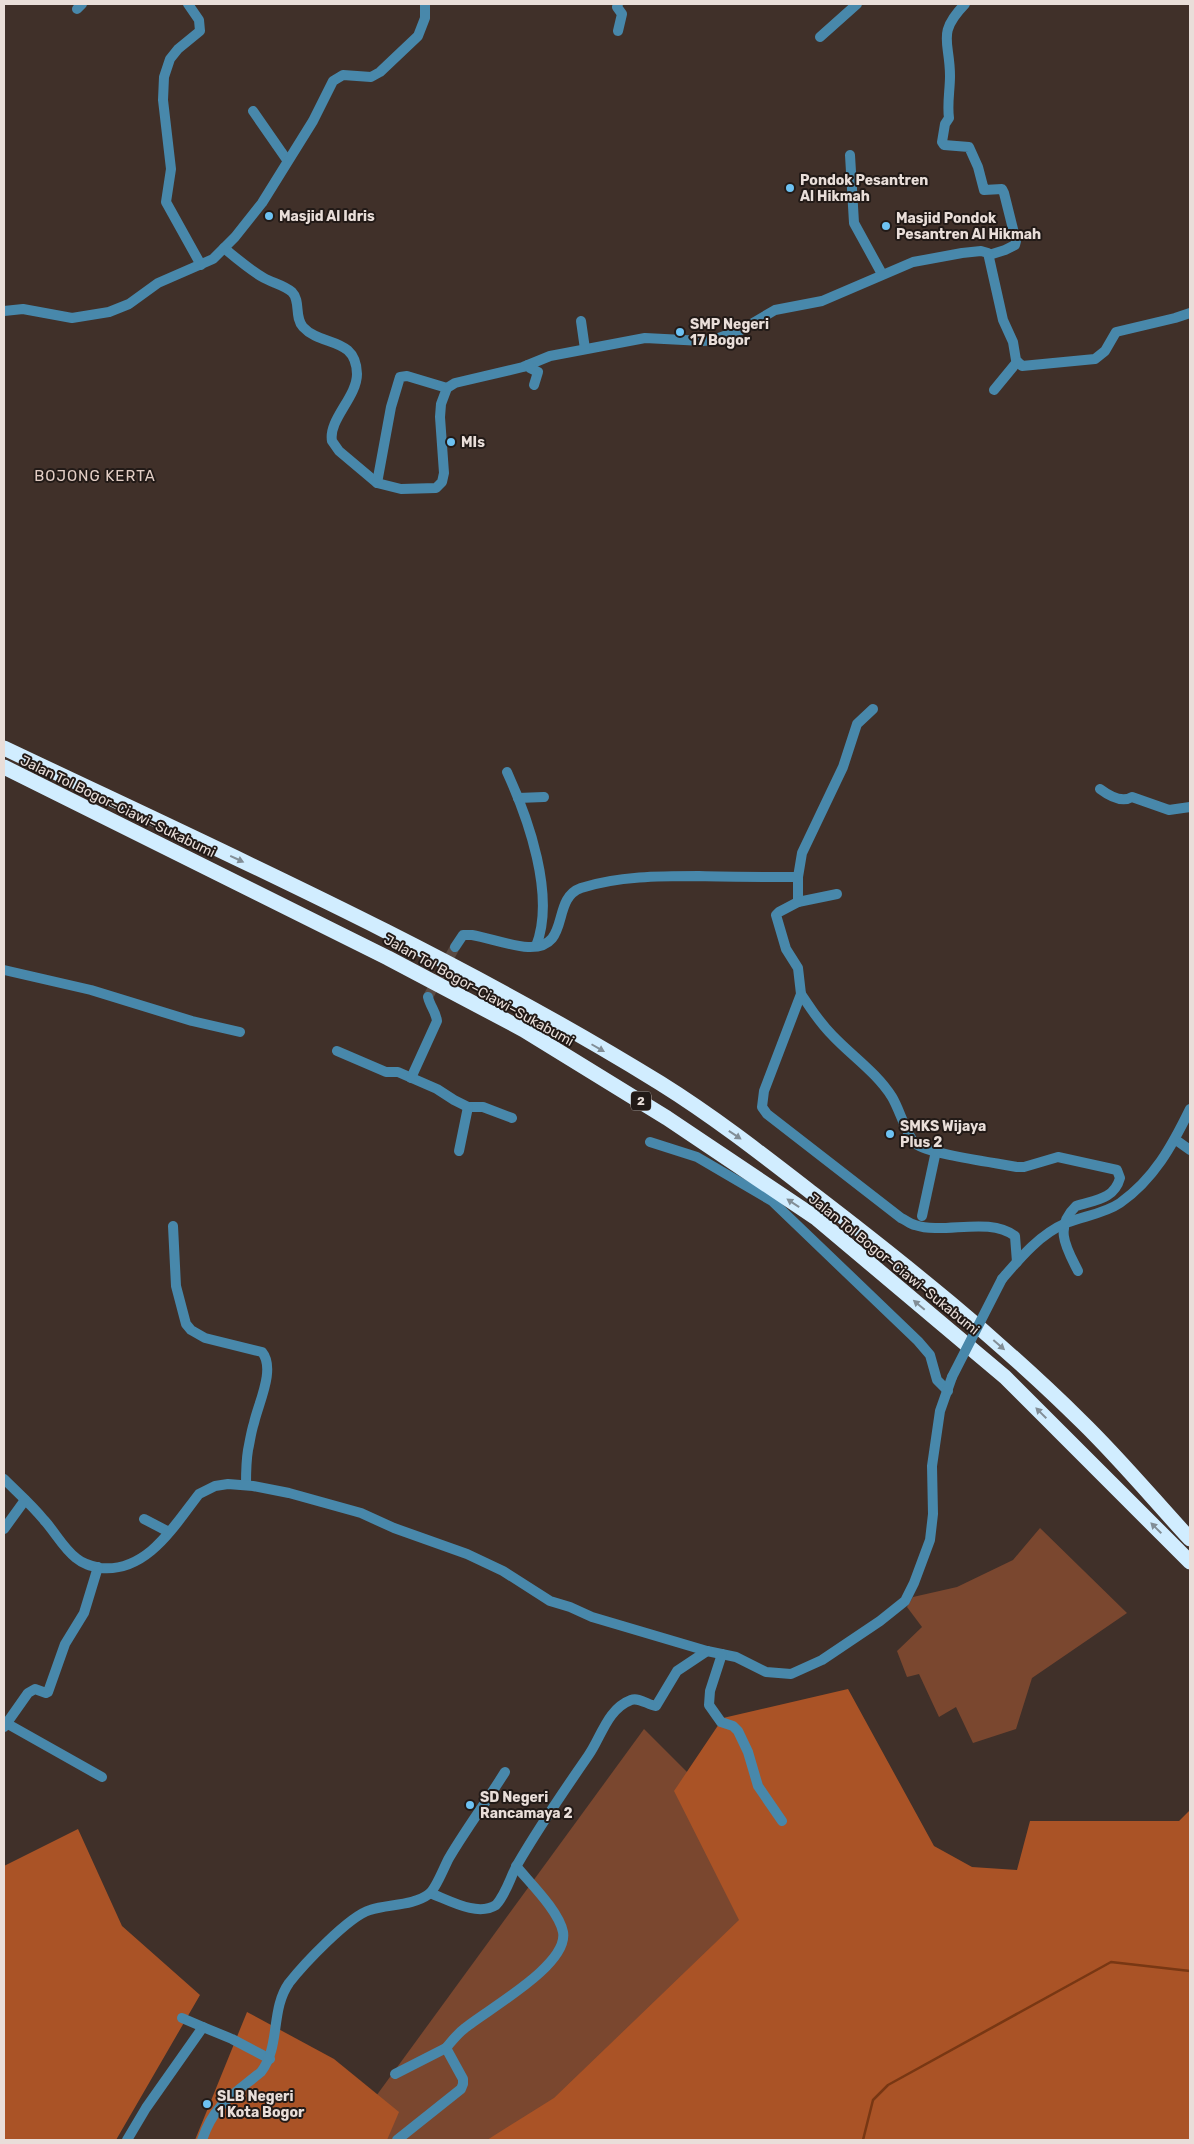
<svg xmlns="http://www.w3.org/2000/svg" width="1194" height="2144" font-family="Rubik,sans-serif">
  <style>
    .green { fill: #7a472f }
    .forest { fill: #aa5326 }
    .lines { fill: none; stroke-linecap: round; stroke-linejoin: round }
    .stream { stroke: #783713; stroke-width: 2.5 }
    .street-tunnel { stroke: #594a43; stroke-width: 10; stroke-dasharray: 10 5; stroke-linecap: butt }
    .street { stroke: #4888ab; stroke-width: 10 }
    .highway { stroke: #d1edff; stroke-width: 15 }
    .street-bridge { stroke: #4888ab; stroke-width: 10 }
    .oneway { fill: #828e97 }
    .poi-dot { fill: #6dc2f3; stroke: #221a17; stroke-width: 2 }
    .labels { text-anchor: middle; stroke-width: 4; stroke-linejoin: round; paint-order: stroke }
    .shield { fill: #221a17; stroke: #ada39f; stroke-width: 1 }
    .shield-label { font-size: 12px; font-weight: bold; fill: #e9ded9 }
    .poi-label { font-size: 14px; font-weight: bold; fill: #e9ded9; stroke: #221a17; text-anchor: start }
    .street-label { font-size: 14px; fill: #e9ded9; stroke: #221a17 }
    .neighbourhood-label { font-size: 15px; letter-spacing: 1px; fill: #e3cec5; stroke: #221a17 }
  </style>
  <rect width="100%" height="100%" fill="#403029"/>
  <g class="green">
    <polygon points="1040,1528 1127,1613 1032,1678 1016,1729 973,1743 956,1707 939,1717 919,1674 907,1677 897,1651 922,1627 907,1607 913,1597 957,1587 1013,1560"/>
    <polygon points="644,1729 823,1908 545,2140 344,2140"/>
  </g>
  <g class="forest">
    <polygon points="848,1689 934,1846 972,1867 1017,1870 1030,1821 1179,1821 1190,1810 1190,2140 487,2140 554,2098 739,1920 674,1791 723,1718"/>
    <polygon points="78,1829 122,1926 200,1995 116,2140 4,2140 4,1866"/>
    <polygon points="247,2012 334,2059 399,2112 387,2140 195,2140"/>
  </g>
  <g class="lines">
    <polyline class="stream" points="863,2140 873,2100 888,2085 1111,1962 1190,1971"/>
    <polyline class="street-tunnel" points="428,997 455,947"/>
    <g class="street">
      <polyline points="188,4 199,20 200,31 178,49 170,59 164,77 163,100 171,169 166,202 201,265"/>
      <path d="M965,4C936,34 950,41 950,76C950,90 947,104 949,118L945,124L942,142L944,145L969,147L978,167L984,190L1002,189L1004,193L1016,241L1015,245L1005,250L989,255"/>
      <polyline points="77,9 82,4"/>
      <polyline points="618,31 622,14 617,7 618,4"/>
      <polyline points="820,37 857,4"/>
      <polyline points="253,111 287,160"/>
      <polyline points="850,155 854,223 882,274"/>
      <path d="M224,248C237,259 250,270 264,278C273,283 284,285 292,292C301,301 294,317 303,327C321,347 356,336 357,374C357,397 328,420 332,441L339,451L377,483L401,489L436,488L442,482L444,473L440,417L441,404L447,388L455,383L523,367L550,356L645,338L703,341L713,340L741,330L775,310L822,301L913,262L962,253L981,251L988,253L1003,320L1013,342L1016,360L1022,366L1095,359L1105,351L1116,332L1175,318L1190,313"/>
      <polyline points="4,311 23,309 72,318 109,312 129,304 158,283 213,259 235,237 262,203 313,121 333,81 343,75 371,77 380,72 418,36 425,18 425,4"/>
      <polyline points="581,321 585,349"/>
      <polyline points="528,365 530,368 538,372 534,385"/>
      <polyline points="994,390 1017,362"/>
      <polyline points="377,483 391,407 400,377 407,376 447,388"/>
      <path d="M873,709L857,724L843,767L802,853L798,877V902L779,912L776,915L786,949L798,968L801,994L764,1091L762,1107L767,1114L901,1218C906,1220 910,1224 915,1225C944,1235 988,1216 1015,1236L1017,1262"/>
      <path d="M507,772C528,818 556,896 536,946"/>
      <path d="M1100,789C1108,795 1122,803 1132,797L1169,810L1190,807"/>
      <polyline points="518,798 544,797"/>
      <polyline points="798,902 837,894"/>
      <path d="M455,947L463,935H472C489,938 511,946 528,947C572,949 550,899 581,888C618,876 660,876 699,876C732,877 765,877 798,877"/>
      <polyline points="4,970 91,990 192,1021 240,1032"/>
      <path d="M801,994C812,1010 818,1021 833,1036C852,1056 877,1073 892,1097C899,1108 908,1139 916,1144C928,1154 997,1163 1017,1167H1024L1058,1157L1117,1170L1120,1178C1114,1200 1094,1200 1076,1206C1053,1228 1067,1249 1078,1271"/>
      <polyline points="337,1051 386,1072 398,1072 437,1089 454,1100 468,1107 483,1107 512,1118"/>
      <path d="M411,1078L437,1021C436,1012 430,1006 428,997"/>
      <polyline points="1176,1140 1190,1150"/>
      <polyline points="650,1142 697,1157 772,1201 918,1341 930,1355 937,1380 948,1391"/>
      <polyline points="459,1151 468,1107"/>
      <polyline points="922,1216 936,1151"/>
      <path d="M173,1226L176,1286L186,1324L191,1330L205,1338L262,1352C276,1369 258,1404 254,1423C251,1432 250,1441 248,1450C246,1462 246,1474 246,1485"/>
      <path d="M1002,1279C1020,1258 1040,1234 1066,1223C1083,1216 1104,1214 1120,1203C1154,1179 1172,1146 1190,1109"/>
      <path d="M4,1479C17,1492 32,1505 44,1520C55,1532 63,1548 76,1558C83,1564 91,1566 100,1568C147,1573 174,1526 199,1494L215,1486L228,1484L253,1486L289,1493L361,1513L394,1528L467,1554L503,1571L550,1601L570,1607L592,1617L707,1651L736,1657L766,1672L791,1674L822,1660L880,1621L905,1601L914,1583L930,1540L933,1514L932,1466L940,1411L952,1377"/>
      <polyline points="144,1519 169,1532"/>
      <polyline points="4,1529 25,1500"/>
      <polyline points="722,1654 710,1691 709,1705 721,1722 733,1726 738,1731 748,1752 758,1786 782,1821"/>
      <polyline points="6,1723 102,1777"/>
      <polyline points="4,1727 28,1693 35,1689 46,1693 48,1692 65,1644 84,1613 98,1567"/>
      <path d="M430,1893C449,1900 477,1917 496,1905C506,1894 510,1878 517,1865C539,1827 563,1792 588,1756C601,1738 607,1709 631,1700C639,1697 648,1705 656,1706L677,1671L707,1651"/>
      <polyline points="182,2018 203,2027"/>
      <polyline points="395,2074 446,2048"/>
      <polyline points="127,2140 146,2108 203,2027 232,2039 270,2059"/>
      <path d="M202,2140C214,2104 233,2095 261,2072C281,2046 270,2010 289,1983C303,1965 349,1916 370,1910C388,1904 413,1906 429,1894C436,1889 444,1867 449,1858C466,1829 487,1801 505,1772"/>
      <path d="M397,2140L461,2089L463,2084V2079L446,2048C452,2041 457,2034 465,2028C488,2009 569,1965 563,1932C559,1911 530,1883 516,1866"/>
    </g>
    <g class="highway">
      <path d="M4,748C225,853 451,954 660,1083C713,1116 763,1155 812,1193C906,1265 998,1339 1082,1422C1120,1459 1154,1500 1190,1539"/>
      <polyline points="4,767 388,958 524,1030 667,1118 816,1218 1005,1377 1190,1562"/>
    </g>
    <polyline class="street-bridge" points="952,1377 1002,1279"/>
  </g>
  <defs><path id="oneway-solid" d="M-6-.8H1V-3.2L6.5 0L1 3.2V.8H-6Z" transform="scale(1.25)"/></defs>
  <g class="oneway">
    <use href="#oneway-solid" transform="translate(237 859) rotate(25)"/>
    <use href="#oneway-solid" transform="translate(598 1048) rotate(30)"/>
    <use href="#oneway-solid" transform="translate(735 1135) rotate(34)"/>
    <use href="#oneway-solid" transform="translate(793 1203) rotate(-146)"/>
    <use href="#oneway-solid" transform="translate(919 1305) rotate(-140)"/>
    <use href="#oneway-solid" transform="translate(999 1345) rotate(41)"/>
    <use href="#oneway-solid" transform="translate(1041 1413) rotate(-135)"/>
    <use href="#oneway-solid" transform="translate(1156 1528) rotate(-135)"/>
  </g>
  <g class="poi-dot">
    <circle cx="790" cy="188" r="5"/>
    <circle cx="269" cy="216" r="5"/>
    <circle cx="886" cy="226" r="5"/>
    <circle cx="680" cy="332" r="5"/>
    <circle cx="451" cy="442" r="5"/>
    <circle cx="890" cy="1134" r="5"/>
    <circle cx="470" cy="1805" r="5"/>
    <circle cx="207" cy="2104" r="5"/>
  </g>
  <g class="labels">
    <rect class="shield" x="631" y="1091.5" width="20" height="19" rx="4"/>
    <g class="shield-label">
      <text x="641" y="1105">2</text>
    </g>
    <g class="poi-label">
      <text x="800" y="185">Pondok Pesantren<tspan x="800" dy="16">Al Hikmah</tspan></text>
      <text x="279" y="221">Masjid Al Idris</text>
      <text x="896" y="223">Masjid Pondok<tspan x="896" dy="16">Pesantren Al Hikmah</tspan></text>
      <text x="690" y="329">SMP Negeri<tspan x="690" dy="16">17 Bogor</tspan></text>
      <text x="461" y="447">MIs</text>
      <text x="900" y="1131">SMKS Wijaya<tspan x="900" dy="16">Plus 2</tspan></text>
      <text x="480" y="1802">SD Negeri<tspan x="480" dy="16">Rancamaya 2</tspan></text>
      <text x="217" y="2101">SLB Negeri<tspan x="217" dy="16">1 Kota Bogor</tspan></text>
    </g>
    <g class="street-label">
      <text transform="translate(118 806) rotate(26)" y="5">Jalan Tol Bogor–Ciawi–Sukabumi</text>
      <text transform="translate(479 990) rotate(29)" y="5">Jalan Tol Bogor–Ciawi–Sukabumi</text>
      <text transform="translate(894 1264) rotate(39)" y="5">Jalan Tol Bogor–Ciawi–Sukabumi</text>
    </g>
    <g class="neighbourhood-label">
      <text x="95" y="481">BOJONG KERTA</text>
    </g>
  </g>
  <rect width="1194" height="2144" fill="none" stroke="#e9ded9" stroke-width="10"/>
</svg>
